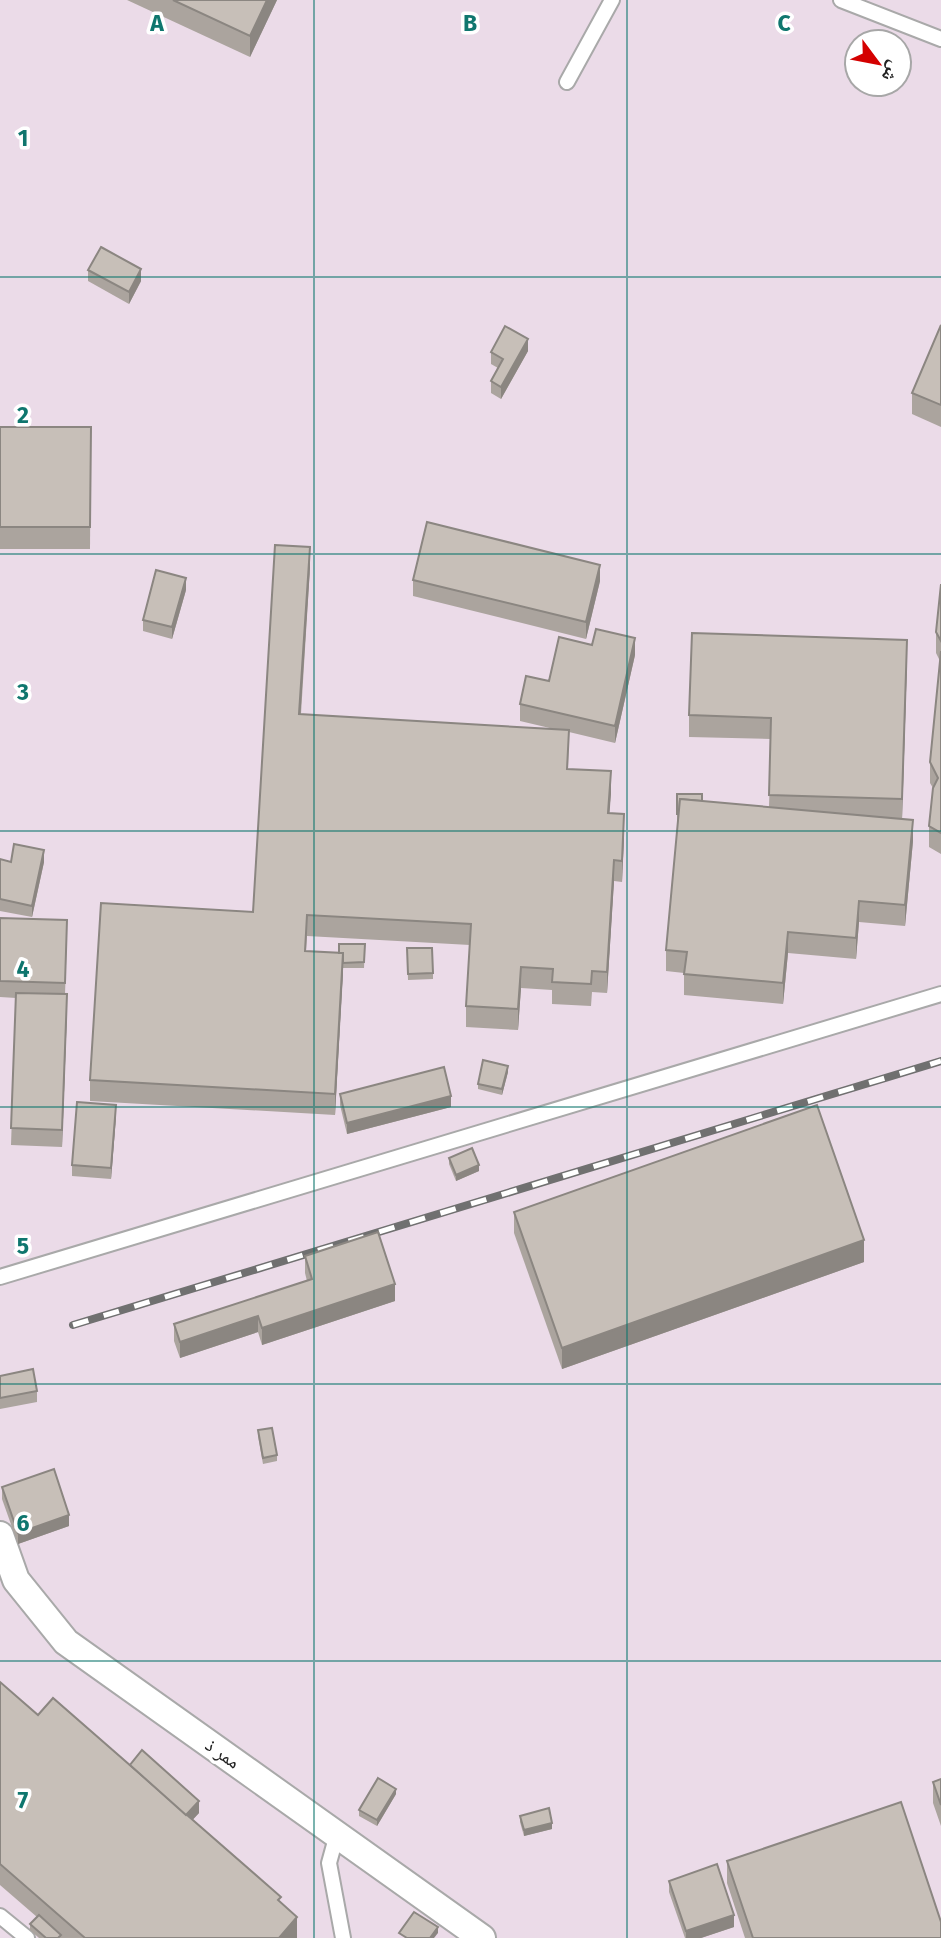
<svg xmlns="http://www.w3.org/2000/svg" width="941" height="1938" font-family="'Fira Sans','Noto Naskh Arabic',sans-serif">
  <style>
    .industrial { fill: #ebdbe8; fill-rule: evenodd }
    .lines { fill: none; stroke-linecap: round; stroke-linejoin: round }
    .lane-casing { stroke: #a9a9a9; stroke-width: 18 }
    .street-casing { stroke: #a9a9a9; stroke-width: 30 }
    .lane { stroke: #fff; stroke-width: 14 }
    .street { stroke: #fff; stroke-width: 26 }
    .rail-casing { stroke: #707070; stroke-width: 8 }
    .rail { stroke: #fff; stroke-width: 5; stroke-dasharray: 16; stroke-linecap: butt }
    .wall { fill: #aba49e }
    .shaded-wall { fill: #8b8681 }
    .building { fill: #c7bfb8; stroke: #8b8681; stroke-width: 2 }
    .grid { fill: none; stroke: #0f766e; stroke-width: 2; stroke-opacity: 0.55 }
    .labels { text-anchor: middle; stroke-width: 7; stroke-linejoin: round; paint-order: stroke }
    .street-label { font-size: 19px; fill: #222; stroke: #fff }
    .grid-label { font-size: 23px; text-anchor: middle; font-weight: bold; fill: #0f766e; stroke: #fff; stroke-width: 7; stroke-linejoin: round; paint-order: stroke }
  </style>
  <rect width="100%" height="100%" fill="#f2efe9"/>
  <path class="industrial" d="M0,0H941V1938H0ZM857,42H899V84H857Z"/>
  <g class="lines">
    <defs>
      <g id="lane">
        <polyline points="841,0 941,39"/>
        <polyline points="567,82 612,0"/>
        <polyline points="0,1277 941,994"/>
        <polyline points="337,1834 329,1863 343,1938"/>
        <polyline points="0,1916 27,1938"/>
      </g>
      <polyline id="street" points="0,1535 16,1580 66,1642 482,1938"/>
    </defs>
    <use href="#lane" class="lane-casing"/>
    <use href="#street" class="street-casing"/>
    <use href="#lane" class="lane"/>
    <use href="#street" class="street"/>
    <defs>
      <polyline id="rail" points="73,1325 941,1061"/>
    </defs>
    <use href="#rail" class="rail-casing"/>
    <use href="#rail" class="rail"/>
  </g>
  <g class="wall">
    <polygon points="127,0 277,0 250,57"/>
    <polygon points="88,270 141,281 129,304 88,281"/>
    <polygon points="941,325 941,427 912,414 912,393"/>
    <polygon points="528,351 501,399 491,393 491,381 498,368 491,364 491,352"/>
    <polygon points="0,427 91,427 90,549 0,549"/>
    <polygon points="310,568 301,714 554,729 520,721 520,704 549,681 635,655 615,743 569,732 568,769 611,793 609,813 624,835 622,882 614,881 607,993 592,992 591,1006 552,1004 552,990 521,988 518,1030 466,1027 466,1006 470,945 307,936 306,951 339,953 365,944 364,968 343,968 335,1115 90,1101 90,1080 253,912"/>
    <polygon points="413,580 600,581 586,639 413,596"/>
    <polygon points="941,584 941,854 929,847 929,826 933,788 930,783 930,762 940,661 936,653 936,632"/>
    <polygon points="186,590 172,639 143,631 143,620"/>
    <polygon points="907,661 902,819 913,841 905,926 859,922 856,959 788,953 783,1004 684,995 684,973 666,971 666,950 678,820 677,820 677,794 702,801 769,807 771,739 689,737 689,715"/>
    <polygon points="0,859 11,862 44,862 32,917 0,911"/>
    <polygon points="0,918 67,937 65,994 67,1011 62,1147 11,1145 16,998 0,997"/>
    <polygon points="407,948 433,973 433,979 408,980"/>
    <polygon points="508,1072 502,1095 478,1089 478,1084"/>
    <polygon points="340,1094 451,1107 347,1134 340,1105"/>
    <polygon points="116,1116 111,1179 72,1176 72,1165"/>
    <polygon points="449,1158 479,1171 456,1181 449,1164"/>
    <polygon points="514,1212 864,1262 562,1369 514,1233"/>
    <polygon points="305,1256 395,1301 262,1345 258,1332 180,1358 174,1341 174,1324 307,1281 305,1273"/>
    <polygon points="0,1376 37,1391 37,1402 0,1409"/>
    <polygon points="258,1430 277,1455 277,1461 263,1464 258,1436"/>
    <polygon points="2,1487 69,1526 18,1544 2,1499"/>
    <polygon points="0,1682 38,1715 130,1765 199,1813 192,1820 281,1903 297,1938 39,1938 30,1930 30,1924 37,1917 0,1885"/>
    <polygon points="941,1779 941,1826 933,1803 933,1782"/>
    <polygon points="396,1794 377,1826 359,1816 359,1810"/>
    <polygon points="520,1816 552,1829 524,1836 520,1822"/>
    <polygon points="727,1861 941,1938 745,1938 727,1883"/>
    <polygon points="669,1881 734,1927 701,1938 685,1938 669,1892"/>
  </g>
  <g class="shaded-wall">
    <polygon points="267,0 277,0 250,57 250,36"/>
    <polygon points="141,269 141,281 129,304 129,292"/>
    <polygon points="528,339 528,351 501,399 501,387"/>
    <polygon points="310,547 310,568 299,736 299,714"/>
    <polygon points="600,565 600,581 586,639 586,622"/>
    <polygon points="186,578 186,590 172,639 172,627"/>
    <polygon points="635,638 635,655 615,743 615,726"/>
    <polygon points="907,640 907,661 902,820 902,799"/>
    <polygon points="611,771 611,793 608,834 608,813"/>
    <polygon points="624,814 624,835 622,882 622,861"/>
    <polygon points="913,820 913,841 905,926 905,905"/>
    <polygon points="44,850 44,862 32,917 32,906"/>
    <polygon points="614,860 614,881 607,993 607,972"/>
    <polygon points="859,901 859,922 856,959 856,938"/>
    <polygon points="788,932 788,953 783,1004 783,983"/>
    <polygon points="343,953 343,974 335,1115 335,1094"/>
    <polygon points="521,967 521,988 518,1030 518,1009"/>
    <polygon points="67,994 67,1011 62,1147 62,1130"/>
    <polygon points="508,1066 508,1072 502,1095 502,1089"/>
    <polygon points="451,1096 451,1107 347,1134 347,1123"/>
    <polygon points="116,1105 116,1116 111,1179 111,1168"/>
    <polygon points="479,1165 479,1171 456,1181 456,1175"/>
    <polygon points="864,1240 864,1262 562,1369 562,1348"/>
    <polygon points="395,1284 395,1301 262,1345 262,1328"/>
    <polygon points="258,1316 258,1332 180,1358 180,1342"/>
    <polygon points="69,1515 69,1526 18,1544 18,1533"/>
    <polygon points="396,1789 396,1794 377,1826 377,1820"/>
    <polygon points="199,1801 199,1813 186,1827 186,1816"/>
    <polygon points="552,1823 552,1829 524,1836 524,1830"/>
    <polygon points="734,1915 734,1927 701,1938 686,1938 686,1931"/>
    <polygon points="297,1917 297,1938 279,1938"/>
    <polygon points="438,1927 438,1933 434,1938 430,1938"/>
  </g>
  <g class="building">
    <polygon points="173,0 267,0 250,36"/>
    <polygon points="101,247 141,269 129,292 88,270"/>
    <polygon points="941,325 941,405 912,393"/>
    <polygon points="505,326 528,339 501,387 491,381 503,359 491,352"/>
    <polygon points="0,427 91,427 90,527 0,527"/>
    <polygon points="427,522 600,565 586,622 413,580"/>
    <polygon points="275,545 310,547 299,714 569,730 567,769 611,771 608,813 624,814 622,861 614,860 607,972 592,971 591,984 552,982 553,969 521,967 518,1009 466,1006 471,924 307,915 305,951 343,953 335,1094 90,1080 101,903 253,912"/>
    <polygon points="156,570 186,578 172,627 143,620"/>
    <polygon points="941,584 941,641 936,632"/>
    <polygon points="596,629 635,638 615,726 520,704 526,676 549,681 559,637 592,645"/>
    <polygon points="692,633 907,640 902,799 769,795 771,718 689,715"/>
    <polygon points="941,651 941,833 929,826 933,788 938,778 930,762"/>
    <polygon points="677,794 702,794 702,801 680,799 679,814 677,814"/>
    <polygon points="680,799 913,820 905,905 859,901 856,938 788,932 783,983 684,974 687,952 666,950"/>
    <polygon points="14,844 44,850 32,906 0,899 0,859 11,862"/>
    <polygon points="0,918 67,920 65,983 0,981"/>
    <polygon points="339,944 365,944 364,962 343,963 343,953 339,953"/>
    <polygon points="407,948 432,948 433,973 408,974"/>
    <polygon points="16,993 67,994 62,1130 11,1128"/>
    <polygon points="483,1060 508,1066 502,1089 478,1084"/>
    <polygon points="444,1067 451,1096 347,1123 340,1094"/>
    <polygon points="77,1102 116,1105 111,1168 72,1165"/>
    <polygon points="817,1105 864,1240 562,1348 514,1212"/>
    <polygon points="472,1148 479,1165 456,1175 449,1158"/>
    <polygon points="378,1232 395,1284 262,1328 258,1316 180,1342 174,1324 312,1279 305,1256"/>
    <polygon points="33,1369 37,1391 0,1398 0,1376"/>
    <polygon points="272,1428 277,1455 263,1458 258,1430"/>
    <polygon points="54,1469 69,1515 18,1533 2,1487"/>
    <polygon points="0,1682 38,1715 53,1698 281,1897 278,1900 297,1917 279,1938 85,1938 0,1864"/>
    <polygon points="142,1750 199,1801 186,1815 130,1765"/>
    <polygon points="378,1778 396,1789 377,1820 359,1810"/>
    <polygon points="941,1779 941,1805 933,1782"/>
    <polygon points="901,1802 941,1922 941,1938 753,1938 727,1861"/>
    <polygon points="549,1808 552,1823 524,1830 520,1816"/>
    <polygon points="717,1864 734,1915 686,1931 669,1881"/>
    <polygon points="414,1912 438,1927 430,1938 407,1938 399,1933"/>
    <polygon points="39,1915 61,1935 58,1938 46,1938 30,1924"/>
  </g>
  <path class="grid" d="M314,0V1938M627,0V1938M0,277H941M0,554H941M0,831H941M0,1107H941M0,1384H941M0,1661H941"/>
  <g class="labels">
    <g class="street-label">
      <text transform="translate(223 1753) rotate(35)" y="7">ممر ذ</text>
    </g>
  </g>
  <g class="grid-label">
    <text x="157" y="31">A</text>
    <text x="470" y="31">B</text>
    <text x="784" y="31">C</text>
    <text x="23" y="146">1</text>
    <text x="23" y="423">2</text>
    <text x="23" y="700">3</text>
    <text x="23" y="977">4</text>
    <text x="23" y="1254">5</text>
    <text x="23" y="1531">6</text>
    <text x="23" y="1808">7</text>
  </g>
  <g transform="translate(878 63) rotate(122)"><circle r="33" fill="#ffffff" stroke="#a7a7a7" stroke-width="2"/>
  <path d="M0-5L12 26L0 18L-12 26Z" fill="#d40000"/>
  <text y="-10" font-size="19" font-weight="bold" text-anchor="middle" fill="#222222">ش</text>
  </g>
</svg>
